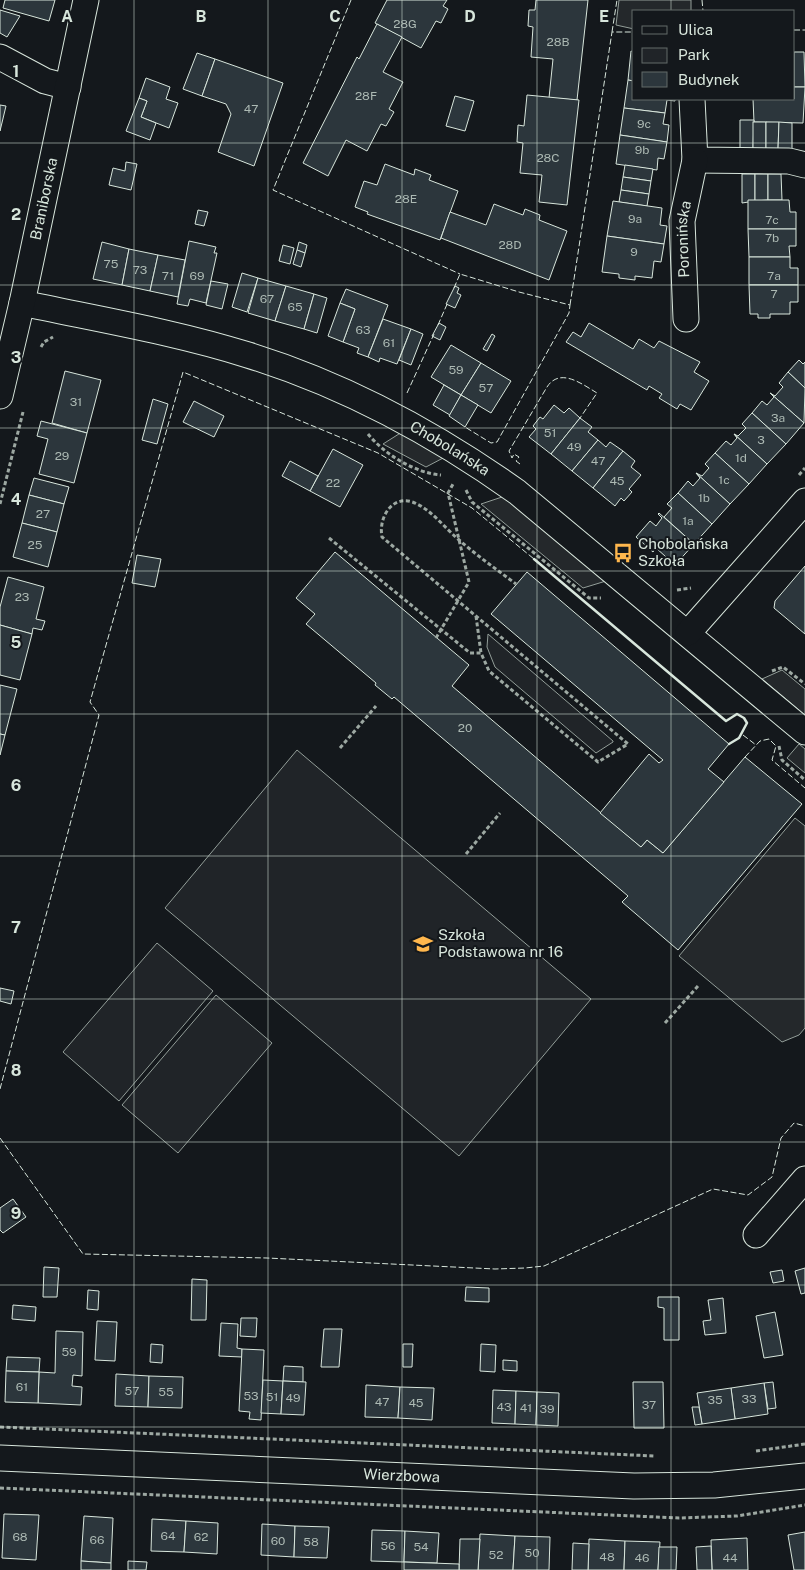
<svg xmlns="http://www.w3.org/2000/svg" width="805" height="1570" font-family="'Public Sans',sans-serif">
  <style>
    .green { fill: #202428; stroke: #939e99 }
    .parking { fill: #24282b; stroke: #939e99 }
    .building { fill: #2c363c; stroke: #d8e6dc }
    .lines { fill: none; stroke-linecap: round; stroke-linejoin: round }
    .minor-casing { stroke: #d8e6dc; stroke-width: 27 }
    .path { stroke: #9da8a2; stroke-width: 3; stroke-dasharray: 4 2.5; stroke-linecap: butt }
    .minor { stroke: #14181c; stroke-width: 25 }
    .fence { stroke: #d8e6dc; stroke-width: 1; stroke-dasharray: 6 2.5; stroke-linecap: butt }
    .wall { stroke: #d8e6dc; stroke-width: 2.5 }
    .grid { fill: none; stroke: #d8e6dc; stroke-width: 1; stroke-opacity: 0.55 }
    .labels { text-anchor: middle; stroke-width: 4; stroke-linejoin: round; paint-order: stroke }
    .number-label { font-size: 12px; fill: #adbab4 }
    .street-label { font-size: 15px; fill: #d8e6dc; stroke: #14181c }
    .poi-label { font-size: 15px; fill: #d8e6dc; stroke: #14181c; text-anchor: start }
    .grid-label { font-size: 16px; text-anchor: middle; font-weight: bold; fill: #d8e6dc; stroke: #14181c; stroke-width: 4; stroke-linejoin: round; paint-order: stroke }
  </style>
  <rect width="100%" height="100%" fill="#14181c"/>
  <g class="green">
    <polygon points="488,634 613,741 613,742 596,753 495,667 487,647"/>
    <polygon points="297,750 591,999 459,1156 165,908"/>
    <polygon points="157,943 213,991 119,1101 63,1052"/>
    <polygon points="216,995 272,1043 178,1153 122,1105"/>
  </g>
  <g class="parking">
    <polygon points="619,0 691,0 691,11 634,11 634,29 616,25"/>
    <polygon points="402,432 445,457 426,467 383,444"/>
    <polygon points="505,496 606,581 583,588 481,504"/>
    <polygon points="782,670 805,689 805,715 762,679"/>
    <polygon points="799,744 805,749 805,773 787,758"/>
    <polygon points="795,818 805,826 805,1028 799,1035 782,1042 679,956"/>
  </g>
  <g class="building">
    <polygon points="5,0 55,0 49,21 3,8"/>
    <polygon points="387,0 447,0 443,6 448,9 441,23 436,21 421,48 375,23"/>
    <polygon points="536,0 588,0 577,100 549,98 553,59 531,57 533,27 528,26 529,10 535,10"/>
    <polygon points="0,10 20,16 7,37 0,33"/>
    <polygon points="377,24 402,37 383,72 403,82 389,109 394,112 386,126 381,124 367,151 346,140 328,176 303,163 357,57 359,59"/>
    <polygon points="631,51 634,52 634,81 628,80"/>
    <polygon points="794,52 804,52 805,87 794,87"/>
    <polygon points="197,53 215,59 202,96 183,89"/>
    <polygon points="215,59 283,83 254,166 218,152 231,114 226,104 202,96"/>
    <polygon points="146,78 170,87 166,99 178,103 169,128 141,117 147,101 139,98"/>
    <polygon points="628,80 634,81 634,99 675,99 675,101 667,100 665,113 624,108"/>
    <polygon points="794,87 805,87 803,123 754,122 753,99 794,99"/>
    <polygon points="527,95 579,100 567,205 539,202 542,175 520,173 523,143 517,142 518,125 524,126"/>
    <polygon points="455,96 474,101 465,131 446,126"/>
    <polygon points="139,98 147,101 141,117 156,123 150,140 126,131"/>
    <polygon points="0,105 6,106 0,131"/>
    <polygon points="624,108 665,113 663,124 669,125 667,142 620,135"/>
    <polygon points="740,120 754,120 753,149 740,148"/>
    <rect x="753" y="122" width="13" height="27"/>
    <polygon points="766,122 779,122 778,149 766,149"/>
    <polygon points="779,122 792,123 792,149 778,149"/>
    <polygon points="620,135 667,142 664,159 658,158 657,170 616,164"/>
    <polygon points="126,162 137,164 131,190 109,185 113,168 125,171"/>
    <polygon points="385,164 414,175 415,169 431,175 429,180 458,191 440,240 367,214 368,212 355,207 364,181 377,185"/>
    <polygon points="625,165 653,169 651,181 623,177"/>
    <polygon points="742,174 755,174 755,201 742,203"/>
    <polygon points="755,174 768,174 768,200 755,201"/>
    <polygon points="768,174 781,174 782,200 768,200"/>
    <polygon points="623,177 651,181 649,194 621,190"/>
    <polygon points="621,190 649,194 647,206 619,202"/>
    <polygon points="748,200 789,200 790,212 796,212 796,229 748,229"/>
    <polygon points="613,201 662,208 660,225 667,226 664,244 607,236"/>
    <polygon points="494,204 523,215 525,209 540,215 539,220 567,231 549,280 441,238 450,212 486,225"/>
    <polygon points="198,210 208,212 204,226 195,224"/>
    <polygon points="748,229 796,229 796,246 789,246 790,257 749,257"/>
    <polygon points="607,236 664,244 661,262 654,261 652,278 635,276 635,280 619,278 619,274 602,272"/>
    <polygon points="189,241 216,247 214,253 217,253 206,303 190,299 188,306 177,304"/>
    <polygon points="102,242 129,249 122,285 93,279"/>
    <polygon points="299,242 307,245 305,253 297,250"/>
    <polygon points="283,245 294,248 290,264 279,261"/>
    <polygon points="129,249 158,255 150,291 122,285"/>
    <polygon points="297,250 305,253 301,267 293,264"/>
    <polygon points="158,255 185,260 178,297 150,291"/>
    <polygon points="749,257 790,257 790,268 798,268 798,285 749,285"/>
    <polygon points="242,273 258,278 247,312 232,307"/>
    <polygon points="258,278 286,286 275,321 248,313"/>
    <polygon points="211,281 228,284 222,309 206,305"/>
    <polygon points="749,285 798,285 798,302 790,302 790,314 770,314 770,318 758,318 758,314 750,314"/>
    <polygon points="286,286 314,294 304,329 275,321"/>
    <polygon points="455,286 459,288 457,293 461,295 455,308 446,304"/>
    <polygon points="346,289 388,305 368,357 357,353 359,348 343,342 355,309 340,303"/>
    <polygon points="314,294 327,298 317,333 304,329"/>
    <polygon points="340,303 355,309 343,342 328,336"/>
    <polygon points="383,319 411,329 397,364 380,358 379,362 368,357"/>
    <polygon points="439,323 446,327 440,340 432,336"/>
    <polygon points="589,323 633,349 639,339 654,348 659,341 700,362 694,372 709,381 691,410 680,404 677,409 659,398 662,394 649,386 647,390 566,342 573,332 581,337"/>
    <polygon points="411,329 423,334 411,365 399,360"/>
    <polygon points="492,334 495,336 487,351 483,349"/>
    <polygon points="451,345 481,363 461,395 431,377"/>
    <polygon points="799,360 803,364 805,362 805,388 788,372"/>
    <polygon points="481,363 511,381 491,413 461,395"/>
    <polygon points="65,371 101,380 87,433 52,423"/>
    <polygon points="788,372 805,388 804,423 770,393 775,396 783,387 779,383"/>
    <polygon points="444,385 461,395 450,415 433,405"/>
    <polygon points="770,393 804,423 786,444 752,413 762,401 767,405 774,397"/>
    <polygon points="461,395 478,405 465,427 449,416"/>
    <polygon points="153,399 168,404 157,444 142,440"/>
    <polygon points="194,401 224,416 214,437 183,422"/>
    <polygon points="554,405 564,413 569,408 580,418 551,454 529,437 536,429 533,426 540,417 543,419"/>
    <polygon points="752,413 786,444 767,464 734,434 738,436 746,428 742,424"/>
    <polygon points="580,418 592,427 588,432 598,440 572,471 551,454"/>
    <polygon points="41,421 87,433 74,483 39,474 48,439 37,436"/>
    <polygon points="734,434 767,464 749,484 715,453 726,441 731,445 737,438"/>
    <polygon points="598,440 606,447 610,442 623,451 593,488 572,471"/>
    <polygon points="333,449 363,465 340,507 310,491"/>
    <polygon points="623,451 635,461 631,467 641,475 629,489 632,492 624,501 621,498 615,506 593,488"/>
    <polygon points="715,453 749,484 730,504 696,473 702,476 709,468 705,464"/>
    <polygon points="290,461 318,476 310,491 282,476"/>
    <polygon points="696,473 730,504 712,524 678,493 688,481 693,486 700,478"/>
    <polygon points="34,478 69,487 64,504 29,495"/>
    <polygon points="678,493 712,524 694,544 664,517 672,508 667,504"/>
    <polygon points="29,495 64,504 57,532 22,523"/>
    <polygon points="659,513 694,544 675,565 656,548 653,552 636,537 650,521 656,526 662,518 658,514"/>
    <polygon points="22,523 57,532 48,567 13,557"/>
    <polygon points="335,552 469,665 452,686 641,847 647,840 663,853 745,757 802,804 678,950 622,902 628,896 394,697 392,699 375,685 376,683 306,624 315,614 296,598"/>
    <polygon points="137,555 161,559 155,587 132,583"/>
    <polygon points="805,566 805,634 774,608 775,601"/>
    <polygon points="527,572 729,744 708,769 724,782 663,853 647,840 641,847 600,813 649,754 659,763 663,760 491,614"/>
    <polygon points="8,577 44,587 36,619 45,621 42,630 33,628 32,634 0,625 0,607"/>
    <polygon points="0,625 32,634 20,680 0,675"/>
    <polygon points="0,685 17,689 5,735 0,734"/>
    <polygon points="0,734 5,735 0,755"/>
    <polygon points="0,988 14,991 11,1004 0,1001"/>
    <polygon points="13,1199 26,1217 3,1233 0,1230 0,1208"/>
    <polygon points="44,1267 59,1268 57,1297 43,1297"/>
    <polygon points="805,1268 805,1293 801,1294 795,1271"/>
    <polygon points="782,1270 784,1281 773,1283 770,1272"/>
    <polygon points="192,1279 207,1280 206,1320 191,1320"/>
    <polygon points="466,1287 489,1288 489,1302 465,1301"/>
    <polygon points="88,1290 99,1291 98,1310 87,1309"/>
    <polygon points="658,1297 679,1297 679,1340 664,1340 664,1308 658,1307"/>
    <polygon points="723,1298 726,1333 705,1335 703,1321 711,1320 708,1300"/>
    <polygon points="13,1305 36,1307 35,1321 12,1319"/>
    <polygon points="775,1312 783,1355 764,1358 756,1316"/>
    <polygon points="241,1318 257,1318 256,1337 240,1336"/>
    <polygon points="97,1321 117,1322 115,1361 95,1360"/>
    <polygon points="221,1323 238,1324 237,1348 242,1349 242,1357 219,1356"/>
    <polygon points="324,1329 342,1329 339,1367 321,1367"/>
    <polygon points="56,1331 83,1332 82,1376 73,1375 72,1386 82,1387 81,1405 38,1403 39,1372 55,1373"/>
    <polygon points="151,1344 163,1345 162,1363 150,1362"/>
    <polygon points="403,1344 413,1344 412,1367 403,1367"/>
    <polygon points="481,1344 496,1345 495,1372 480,1371"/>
    <polygon points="242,1349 264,1350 261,1420 249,1419 250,1412 239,1411"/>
    <polygon points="7,1357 40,1358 39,1372 6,1371"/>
    <polygon points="503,1360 517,1361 517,1371 503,1370"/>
    <polygon points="284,1366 303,1367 303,1382 283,1381"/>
    <polygon points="6,1371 39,1372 38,1403 5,1402"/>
    <polygon points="116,1374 149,1376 148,1407 115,1406"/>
    <polygon points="149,1376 183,1377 182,1408 148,1407"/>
    <polygon points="263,1380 283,1381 281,1414 261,1413"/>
    <polygon points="283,1381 306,1382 304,1415 281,1414"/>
    <polygon points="633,1382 663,1382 664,1428 634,1428"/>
    <polygon points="773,1382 776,1408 768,1409 764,1383"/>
    <polygon points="764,1383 768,1414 735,1419 731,1388"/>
    <polygon points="366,1385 400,1387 398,1418 365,1417"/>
    <polygon points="400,1387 434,1388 432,1420 398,1418"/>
    <polygon points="731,1388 735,1419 702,1424 697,1393"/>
    <polygon points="493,1390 516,1391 515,1424 492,1423"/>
    <polygon points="516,1391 537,1392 536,1425 515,1424"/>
    <polygon points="537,1392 559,1393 558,1426 536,1425"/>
    <polygon points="692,1407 699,1407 702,1424 695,1425"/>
    <polygon points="4,1514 39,1515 36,1560 2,1558"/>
    <polygon points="84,1516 113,1518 111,1563 81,1561"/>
    <polygon points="152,1519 186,1521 184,1552 151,1551"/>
    <polygon points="186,1521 218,1523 217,1554 184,1552"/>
    <polygon points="262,1524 295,1526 294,1557 261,1555"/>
    <polygon points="295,1526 329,1527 327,1558 294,1557"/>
    <polygon points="372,1530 405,1531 404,1562 371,1561"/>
    <polygon points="405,1531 439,1533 437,1563 404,1562"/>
    <polygon points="805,1532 805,1570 794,1570 788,1535"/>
    <polygon points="480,1534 515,1536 513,1570 478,1570"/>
    <polygon points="515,1536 550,1537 549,1570 513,1570"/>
    <polygon points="747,1538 748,1570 712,1570 711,1540"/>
    <polygon points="460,1539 480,1539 478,1570 459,1570"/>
    <polygon points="589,1539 625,1541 624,1570 588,1570"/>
    <polygon points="625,1541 660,1542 658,1570 624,1570"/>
    <polygon points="573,1543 589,1544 588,1570 572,1570"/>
    <polygon points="711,1546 712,1570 697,1570 696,1547"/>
    <polygon points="659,1547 677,1547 676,1570 658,1570"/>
    <polygon points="81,1561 111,1563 111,1570 81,1570"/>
    <polygon points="128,1561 147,1562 146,1570 128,1570"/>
    <polygon points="404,1562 459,1564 459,1570 404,1570"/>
  </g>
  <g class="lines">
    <defs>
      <g id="minor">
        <polyline points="0,57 45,81 68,87"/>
        <polyline points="692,99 695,160 789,161 805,165"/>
        <path id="s1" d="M22,303C97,319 175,332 248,355C345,385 434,433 517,492L805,732"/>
        <path id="s2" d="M686,319L682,221L695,160"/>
        <path id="s3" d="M0,396L22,303L86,0"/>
        <polyline points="688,633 805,501"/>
        <polyline points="756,1235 805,1179"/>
        <path id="s4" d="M0,1458L634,1486L714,1485L805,1476"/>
      </g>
    </defs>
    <use href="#minor" class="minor-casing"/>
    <g class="path">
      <polyline points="41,347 44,342 53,337"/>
      <path d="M368,434C384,454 415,473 441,475"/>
      <polyline points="799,475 805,468"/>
      <polyline points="466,490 472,502 589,598 601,598"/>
      <polyline points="0,504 23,412"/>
      <path d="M329,538L470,653H481L489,671L598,762L628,744L382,537C378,516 394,492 417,504C432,511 445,528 458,539C476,555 496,569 516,584"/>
      <polyline points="677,590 691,588"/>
      <polyline points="476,616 481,653"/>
      <polyline points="436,638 469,582 448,493 453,484"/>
      <polyline points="772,671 783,667 805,684"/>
      <polyline points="779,746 782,760 805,780"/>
      <polyline points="340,748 376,706"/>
      <polyline points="466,854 500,813"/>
      <polyline points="665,1023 698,986"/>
      <polyline points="0,1427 655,1456"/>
      <polyline points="756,1451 805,1444"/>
      <polyline points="0,1488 679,1518 737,1516 805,1505"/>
    </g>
    <use href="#minor" class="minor"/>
    <g class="fence">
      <polyline points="351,0 273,190 460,274"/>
      <polyline points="702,0 703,11"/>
      <polyline points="794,30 805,30"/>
      <polyline points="612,32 617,0"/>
      <polyline points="454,288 460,274 519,292 570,305 569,313 497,442 491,443 465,427"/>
      <polyline points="570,305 612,32 634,32"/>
      <polyline points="438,325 448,302"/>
      <polyline points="407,393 434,334"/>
      <path d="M520,464L516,461L519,457L514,454L512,458L509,451L547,387C560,367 582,384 597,393L580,418"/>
      <polyline points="743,735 756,745"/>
      <polyline points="745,757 760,741 769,739 776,746 772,760 805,788"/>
      <polyline points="0,1089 99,715 90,702 183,372 378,453 472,508 534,559"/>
      <polyline points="0,1138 83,1254 267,1258 495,1269 525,1268 544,1266 713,1189 748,1195 772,1177 781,1138 794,1123 805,1126"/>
    </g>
    <polyline class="wall" points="534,559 726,721 737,714 744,718 747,723 739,738 729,744"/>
  </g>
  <path class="grid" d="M134,0V1570M268,0V1570M402,0V1570M537,0V1570M671,0V11M671,99V1570M0,143H805M0,285H805M0,428H805M0,571H805M0,714H805M0,856H805M0,999H805M0,1142H805M0,1285H805M0,1427H805"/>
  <defs>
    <symbol id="bus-bare" viewBox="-9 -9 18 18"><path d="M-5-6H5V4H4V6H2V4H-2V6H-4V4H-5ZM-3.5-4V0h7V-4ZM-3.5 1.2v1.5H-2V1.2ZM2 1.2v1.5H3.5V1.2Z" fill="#ffb74d" stroke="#14181c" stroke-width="2.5" paint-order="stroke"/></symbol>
    <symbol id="school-bare" viewBox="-9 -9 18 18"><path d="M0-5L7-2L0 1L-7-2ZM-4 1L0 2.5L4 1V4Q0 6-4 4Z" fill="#ffb74d" stroke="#14181c" stroke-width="2.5" paint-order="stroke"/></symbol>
  </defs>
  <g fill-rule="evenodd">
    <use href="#bus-bare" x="609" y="539" width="28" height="28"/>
    <use href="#school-bare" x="409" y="930" width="28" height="28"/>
  </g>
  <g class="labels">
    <g class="number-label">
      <text x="405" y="28">28G</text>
      <text x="558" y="46">28B</text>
      <text x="366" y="100">28F</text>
      <text x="251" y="113">47</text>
      <text x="644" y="128">9c</text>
      <text x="642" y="154">9b</text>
      <text x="548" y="162">28C</text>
      <text x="406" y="203">28E</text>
      <text x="635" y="223">9a</text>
      <text x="772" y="224">7c</text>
      <text x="772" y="242">7b</text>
      <text x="510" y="249">28D</text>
      <text x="634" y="256">9</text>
      <text x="111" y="268">75</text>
      <text x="140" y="274">73</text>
      <text x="168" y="280">71</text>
      <text x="197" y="280">69</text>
      <text x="774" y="280">7a</text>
      <text x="774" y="298">7</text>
      <text x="267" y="303">67</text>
      <text x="295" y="311">65</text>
      <text x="363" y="334">63</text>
      <text x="389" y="347">61</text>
      <text x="456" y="374">59</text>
      <text x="486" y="392">57</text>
      <text x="76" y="406">31</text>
      <text x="778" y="422">3a</text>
      <text x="550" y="437">51</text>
      <text x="761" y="444">3</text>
      <text x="574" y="451">49</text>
      <text x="62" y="460">29</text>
      <text x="741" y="462">1d</text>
      <text x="598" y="465">47</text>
      <text x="724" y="484">1c</text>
      <text x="617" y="485">45</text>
      <text x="333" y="487">22</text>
      <text x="704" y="502">1b</text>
      <text x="43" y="518">27</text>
      <text x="688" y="525">1a</text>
      <text x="35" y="549">25</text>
      <text x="22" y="601">23</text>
      <text x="465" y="732">20</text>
      <text x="69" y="1356">59</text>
      <text x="22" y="1391">61</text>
      <text x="132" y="1395">57</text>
      <text x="166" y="1396">55</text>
      <text x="251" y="1400">53</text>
      <text x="272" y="1401">51</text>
      <text x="293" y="1402">49</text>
      <text x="749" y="1403">33</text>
      <text x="715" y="1404">35</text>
      <text x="382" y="1406">47</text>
      <text x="416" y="1407">45</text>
      <text x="649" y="1409">37</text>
      <text x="504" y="1411">43</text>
      <text x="526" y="1412">41</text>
      <text x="547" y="1413">39</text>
      <text x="168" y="1540">64</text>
      <text x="20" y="1541">68</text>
      <text x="201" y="1541">62</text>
      <text x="97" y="1544">66</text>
      <text x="278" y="1545">60</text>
      <text x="311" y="1546">58</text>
      <text x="388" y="1550">56</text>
      <text x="421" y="1551">54</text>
      <text x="532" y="1557">50</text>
      <text x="496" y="1559">52</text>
      <text x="607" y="1561">48</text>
      <text x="642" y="1562">46</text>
      <text x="730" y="1562">44</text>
    </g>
    <g class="street-label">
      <text dy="5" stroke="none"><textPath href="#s3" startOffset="202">Braniborska</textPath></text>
      <text dy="5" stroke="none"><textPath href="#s2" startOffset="80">Poronińska</textPath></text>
      <text dy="5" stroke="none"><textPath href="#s1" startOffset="455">Chobolańska</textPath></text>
      <text dy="5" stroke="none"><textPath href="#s4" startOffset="402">Wierzbowa</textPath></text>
    </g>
    <g class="poi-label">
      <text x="638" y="549">Chobolańska<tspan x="638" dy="17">Szkoła</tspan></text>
      <text x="438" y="940">Szkoła<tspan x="438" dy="17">Podstawowa nr 16</tspan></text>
    </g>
  </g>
  <g class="grid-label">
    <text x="67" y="22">A</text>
    <text x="201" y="22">B</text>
    <text x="335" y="22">C</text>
    <text x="470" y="22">D</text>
    <text x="604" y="22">E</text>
    <text x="16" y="77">1</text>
    <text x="16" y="220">2</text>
    <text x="16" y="363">3</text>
    <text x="16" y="505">4</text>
    <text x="16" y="648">5</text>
    <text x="16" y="791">6</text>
    <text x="16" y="933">7</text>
    <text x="16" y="1076">8</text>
    <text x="16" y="1219">9</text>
  </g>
  <rect x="632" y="10" width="162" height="90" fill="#14181c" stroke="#626a69"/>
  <rect x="642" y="26" width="25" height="8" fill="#14181c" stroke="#626a69"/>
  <text x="678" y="35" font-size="15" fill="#d8e6dc">Ulica</text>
  <rect x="642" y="48" width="25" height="15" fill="#202428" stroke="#626a69"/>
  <text x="678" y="60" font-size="15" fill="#d8e6dc">Park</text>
  <rect x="642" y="72" width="25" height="15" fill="#2c363c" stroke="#626a69"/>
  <text x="678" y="85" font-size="15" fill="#d8e6dc">Budynek</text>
</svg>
